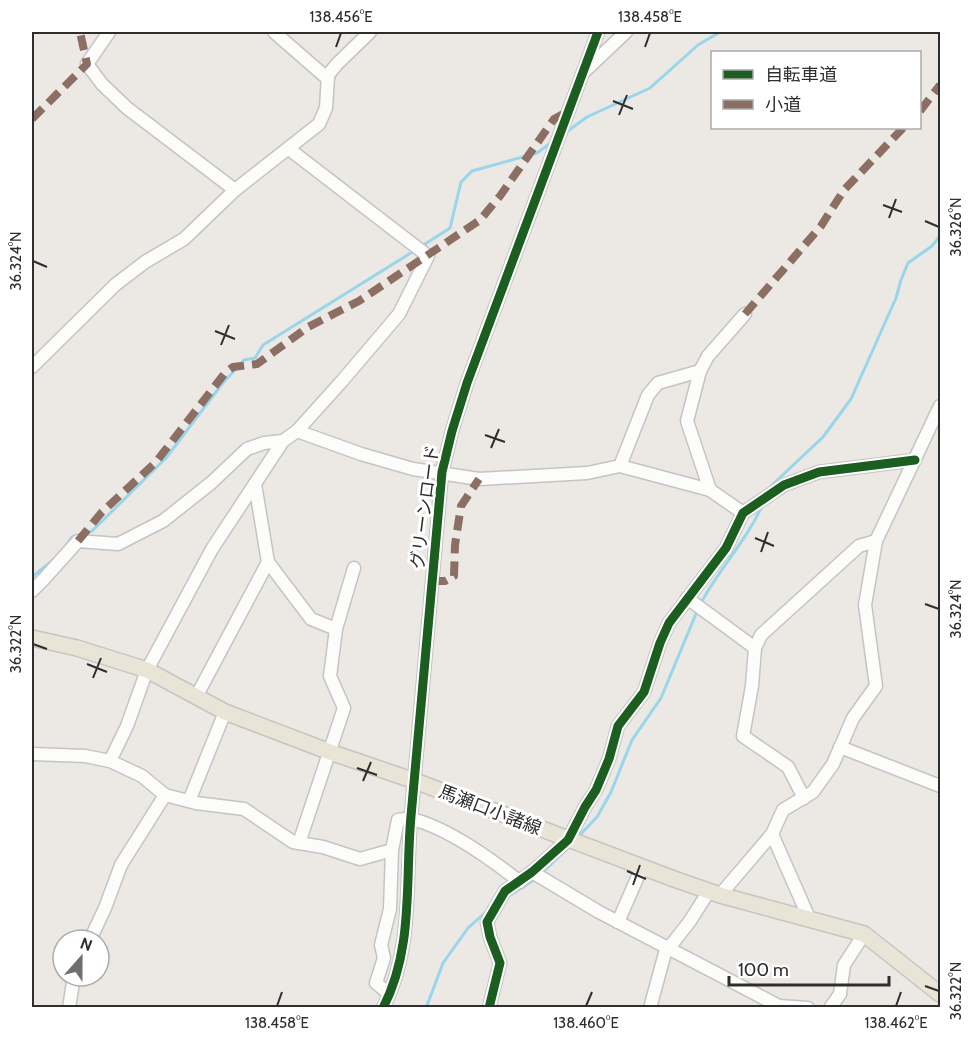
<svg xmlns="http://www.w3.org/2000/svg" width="972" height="1039" font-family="Cabin,'Noto Sans JP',sans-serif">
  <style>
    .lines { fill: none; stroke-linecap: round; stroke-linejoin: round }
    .stream { stroke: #99d6ec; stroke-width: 3 }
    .minor-casing { stroke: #c5c4c5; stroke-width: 15 }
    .major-casing { stroke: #c6c5c4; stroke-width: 18 }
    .minor { stroke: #fcfcfb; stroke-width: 12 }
    .major { stroke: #e8e4d6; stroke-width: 15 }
    .quiet { stroke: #8d6e63; stroke-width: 8; stroke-dasharray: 15 8; stroke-linecap: butt }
    .cycleway-casing { stroke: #fff; stroke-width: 13 }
    .cycleway { stroke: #1b5e20; stroke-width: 9 }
    .ticks { fill: none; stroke: #2e2e2e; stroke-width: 2 }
    .labels { text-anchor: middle; stroke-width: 6; stroke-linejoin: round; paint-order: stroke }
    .street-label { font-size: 18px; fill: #2e2e2e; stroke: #fff }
    .neatline { fill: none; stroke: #2e2e2e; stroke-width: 2 }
    .ticks-label { font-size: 15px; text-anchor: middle; fill: #2e2e2e }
  </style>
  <rect width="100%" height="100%" fill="#ece8e4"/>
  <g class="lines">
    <g class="stream">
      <polyline points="565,133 587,117 650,88 698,45 720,32"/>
      <polyline points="422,246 450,228 461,182 472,171 537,153 552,142"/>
      <polyline points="769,490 771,486 823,437 851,399 896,298 901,280 908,263 932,246 940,236"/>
      <polyline points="63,550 72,537 92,531 166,458 222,384 244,360 255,358 263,345 414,251"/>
      <polyline points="32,577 52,561"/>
      <path d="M701,603C719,569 747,540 763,504"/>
      <polyline points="578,837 597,817 611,792 632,740 661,698 698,609"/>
      <polyline points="542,873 572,844"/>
      <polyline points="507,897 537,878"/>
      <polyline points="426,1008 443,963 468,928 487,911"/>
    </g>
    <defs>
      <g id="minor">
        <polyline points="109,32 87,64 102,84 127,108 235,190"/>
        <polyline points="274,32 328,79"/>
        <polyline points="586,70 626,32"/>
        <polyline points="32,367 115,285 145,262 184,239 235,190 319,124 326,108 328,75 337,64 370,32"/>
        <polyline points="297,431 361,454 413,469 479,479 587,473 620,466 648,395 658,383 700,371"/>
        <polyline points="620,466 710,490 743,513"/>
        <polyline points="255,484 268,562 311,619 336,629"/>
        <polyline points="710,490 687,421 700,371 708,356 745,314"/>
        <polyline points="32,591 43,580 78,541 118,544 163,521 211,483 247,449 264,443 283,441"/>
        <polyline points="687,598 755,648"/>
        <polyline points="196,697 268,562"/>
        <polyline points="840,747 940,786"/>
        <path d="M32,754L85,756L110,761L142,776L165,795L196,803L244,809L293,842L323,847L360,859L392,850L398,820C403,819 408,818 412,819C448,828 491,859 520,882"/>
        <polyline points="110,761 127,726 147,670 212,549 283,441 297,431 342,381 399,314 428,256 289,149"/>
        <polyline points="804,798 788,767 743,736 752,686 755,648 761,635 859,546 876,541"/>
        <polyline points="189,801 225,712"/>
        <polyline points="772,834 809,918"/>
        <polyline points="299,843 344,708 330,676 336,629 354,568"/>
        <polyline points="532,872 599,912 779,1006 808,1008"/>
        <polyline points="720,895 772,834 783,810 813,792 833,764 853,718 876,686 865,605 876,541 940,406"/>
        <polyline points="618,922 642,867"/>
        <polyline points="90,940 105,908 121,865 165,795"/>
        <polyline points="389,994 376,983 384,958 381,945 390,909 392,850"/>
        <polyline points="69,1008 74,976"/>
        <path d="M383,1008C414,948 405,881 411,816C421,701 432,587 442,472L452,431L467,383L598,32"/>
        <polyline points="489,1008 500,963 490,937 487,922 505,891 532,872 568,840 585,807 596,790 609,759 618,726 644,692 660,643 669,623 726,548 743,513 784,485 819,472 915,460"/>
        <polyline points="650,1008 665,953 690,921 709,891"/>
        <polyline points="830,1008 840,994 844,965 864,934"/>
      </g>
      <polyline id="major" points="32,638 77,648 147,670 225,712 330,752 415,781 674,879 720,895 864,934 940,994"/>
    </defs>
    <use href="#minor" class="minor-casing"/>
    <use href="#major" class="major-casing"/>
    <use href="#minor" class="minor"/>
    <use href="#major" class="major"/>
    <g class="quiet">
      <polyline points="920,111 940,85"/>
      <polyline points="32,119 87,64 80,32"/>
      <polyline points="745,314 821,226 844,190 903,128"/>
      <polyline points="78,541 102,512 156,462 225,373 233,367 257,364 308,327 359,301 480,220 500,196 554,119 569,111"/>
      <polyline points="432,581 445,581 454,576 455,545 461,506 479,479"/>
    </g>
    <defs>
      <g id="cycleway">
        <path d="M383,1008C414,948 405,881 411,816C421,701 432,587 442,472L452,431L467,383L598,32"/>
        <polyline points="489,1008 500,963 490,937 487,922 505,891 532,872 568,840 585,807 596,790 609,759 618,726 644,692 660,643 669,623 726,548 743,513 784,485 819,472 915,460"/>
      </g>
    </defs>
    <use href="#cycleway" class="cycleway-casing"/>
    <use href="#cycleway" class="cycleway"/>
  </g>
  <path class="ticks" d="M336,47L341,33M645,47L650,33M613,101L633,109M619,115L627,95M883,205L902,212M889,218L896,199M925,221L939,227M33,261L47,267M215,331L235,339M221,345L229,325M485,435L505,442M491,448L499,429M755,538L774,546M761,552L768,532M925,604L939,609M33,644L47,649M87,664L107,672M93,678L101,658M357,768L377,775M363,781L371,762M627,871L646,879M633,885L640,865M925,986L939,991M277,1006L282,992M586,1006L592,992M896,1006L901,992"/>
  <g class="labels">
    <g class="street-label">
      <text transform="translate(425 507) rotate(-83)" y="6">グリーンロード</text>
      <text transform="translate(490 810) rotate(21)" y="6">馬瀬口小諸線</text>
    </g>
  </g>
  <rect width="972" height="1039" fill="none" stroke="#ffffff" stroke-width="66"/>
  <rect x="711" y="51" width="210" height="78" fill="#ffffff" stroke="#ababab" stroke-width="1.5"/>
  <rect x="723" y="70" width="30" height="9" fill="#1b5e20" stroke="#ababab" stroke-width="1.5"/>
  <text x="765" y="81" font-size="18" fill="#2e2e2e">自転車道</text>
  <rect x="723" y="100" width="30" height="9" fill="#8d6e63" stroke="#ababab" stroke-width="1.5"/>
  <text x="765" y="111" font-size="18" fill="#2e2e2e">小道</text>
  <g transform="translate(81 958) rotate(21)"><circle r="28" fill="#ffffff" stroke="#ababab" stroke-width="1.5"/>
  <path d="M0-4.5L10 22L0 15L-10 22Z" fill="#706f6e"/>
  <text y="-9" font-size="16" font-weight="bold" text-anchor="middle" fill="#2e2e2e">N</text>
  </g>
  <path d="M729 976v9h160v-9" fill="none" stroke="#2e2e2e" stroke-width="3"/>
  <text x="738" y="976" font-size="18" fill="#2e2e2e" stroke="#ffffff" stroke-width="4.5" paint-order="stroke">100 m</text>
  <rect x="33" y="33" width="906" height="973" class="neatline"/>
  <g class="ticks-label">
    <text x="341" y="22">138.456°E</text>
    <text x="650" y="22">138.458°E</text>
    <text transform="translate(956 227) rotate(-90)" y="5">36.326°N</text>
    <text transform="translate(16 261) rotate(-90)" y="5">36.324°N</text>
    <text transform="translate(956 609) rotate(-90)" y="5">36.324°N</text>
    <text transform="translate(16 644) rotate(-90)" y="5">36.322°N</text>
    <text transform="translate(956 991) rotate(-90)" y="5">36.322°N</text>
    <text x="277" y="1028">138.458°E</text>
    <text x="586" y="1028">138.460°E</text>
    <text x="896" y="1028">138.462°E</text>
  </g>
</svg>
